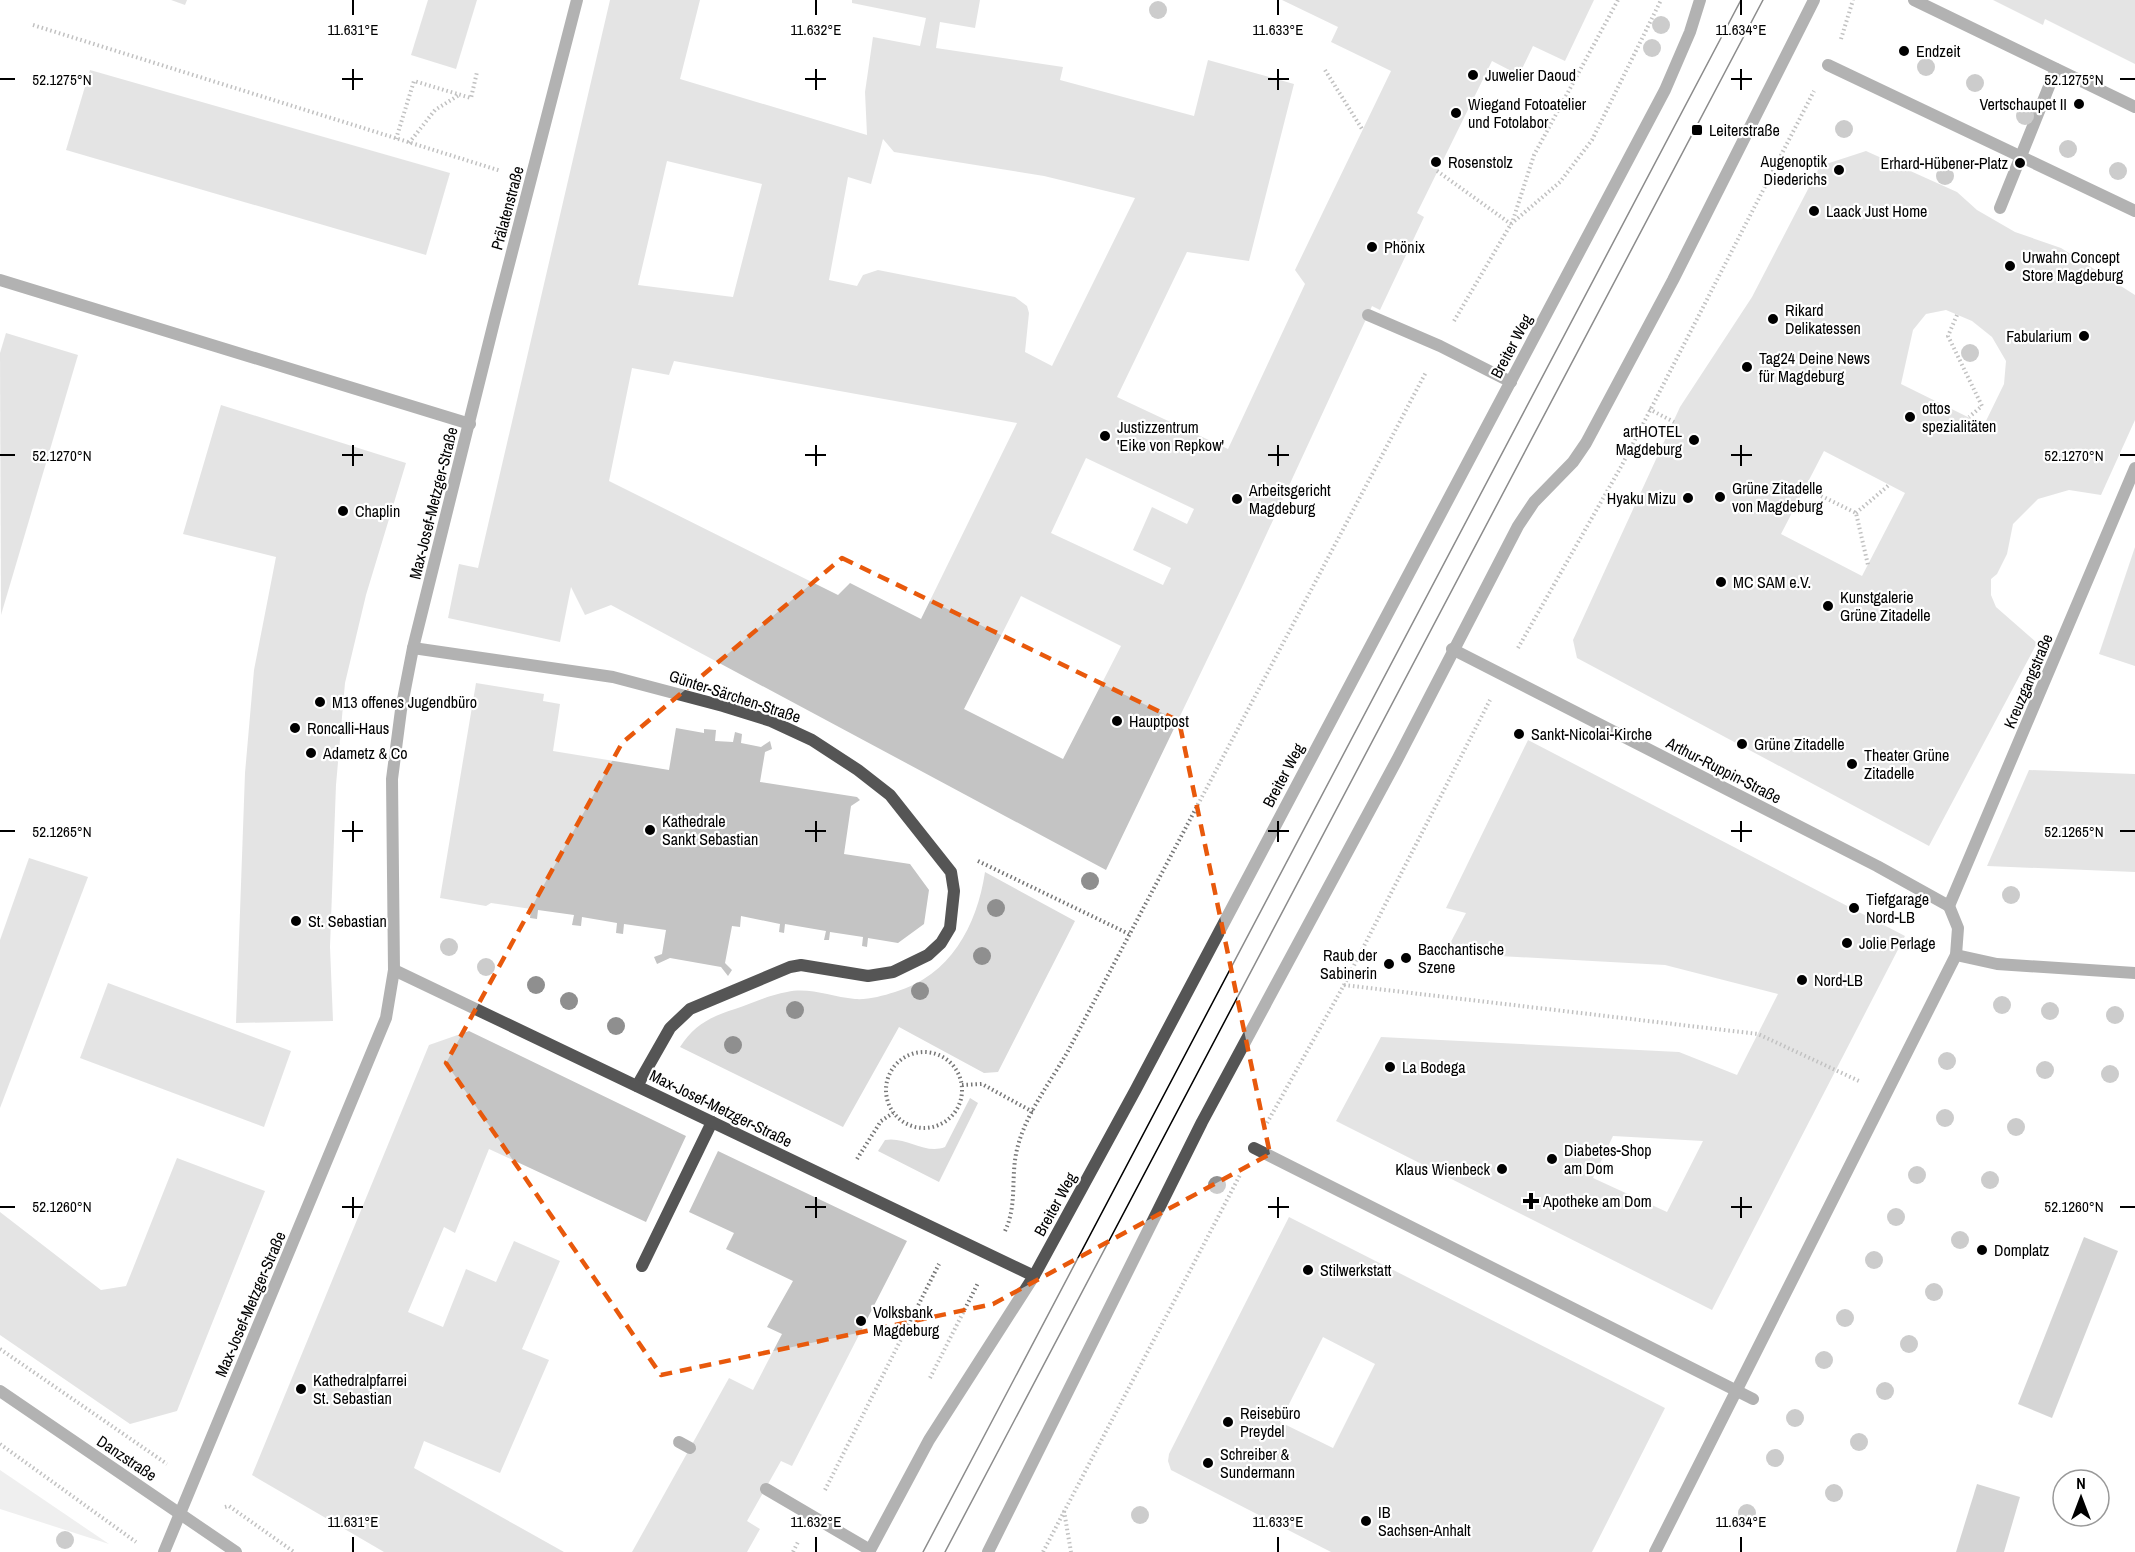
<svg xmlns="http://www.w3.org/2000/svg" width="2135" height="1552" font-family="'Archivo Narrow',sans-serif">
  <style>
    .green { fill: #dcdcdc }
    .water { fill: #a3a3a3 }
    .building { fill: #c4c4c4; fill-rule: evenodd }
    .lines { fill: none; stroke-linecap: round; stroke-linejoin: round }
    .path { stroke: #777; stroke-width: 4; stroke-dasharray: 1.5 3; stroke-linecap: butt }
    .service { stroke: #555; stroke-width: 12 }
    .pedestrian { stroke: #555; stroke-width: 12 }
    .minor { stroke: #555; stroke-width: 12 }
    .tertiary { stroke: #555; stroke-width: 12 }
    .tram { stroke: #000; stroke-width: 1.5 }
    .tree { fill: #8f8f8f }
    .marked { fill: none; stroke: #e8590c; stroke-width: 4.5; stroke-dasharray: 12 8; stroke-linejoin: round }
    .ticks { fill: none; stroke: #000; stroke-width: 2 }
    .poi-dot { fill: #000; stroke: #fff; stroke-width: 2 }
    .labels { text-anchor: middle; stroke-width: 4.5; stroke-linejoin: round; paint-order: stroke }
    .poi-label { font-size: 16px; fill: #000; stroke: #fff; text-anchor: start }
    .street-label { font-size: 16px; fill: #000; stroke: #fff }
    .ticks-label { font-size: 15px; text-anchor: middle; fill: #000; stroke: #fff; stroke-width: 4.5; stroke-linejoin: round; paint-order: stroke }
  </style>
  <rect width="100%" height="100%" fill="#fff"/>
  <g class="green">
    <path d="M985,872L1075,921L998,1072L984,1073L899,1027L843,1127L680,1047C694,1025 710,1017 735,1009C752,1003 769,995 787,992C810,987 831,997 855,999C868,1000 882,996 895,992C950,976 977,926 985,872Z"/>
    <path d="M970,1098L978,1103L939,1182L878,1151L885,1140C906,1136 925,1155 945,1147Z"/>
    <polygon points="0,1470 109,1544 0,1509"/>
  </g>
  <g class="water">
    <polygon points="2084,1237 2118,1251 2052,1418 2018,1404"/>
    <polygon points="1977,1484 2020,1497 2004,1552 1956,1552"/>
  </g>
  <g class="building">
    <polygon points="171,0 187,0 185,5"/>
    <polygon points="428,0 477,0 456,69 411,55"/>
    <path d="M610,0H700L680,79L867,135L865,92L873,37L920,46L926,18L852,3V0H980L975,28L940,22L936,48L1063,67L1060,80L1194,116L1208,60L1294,84L1249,261L1187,252L1117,397L1228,449L1305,284L1295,270L1391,71L1331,42L1338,27L1282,0H1594L1565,61L1533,46L1519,75L1492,61L1417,213L1424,217L1380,310L1372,306L1368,315L1243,585L1106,870L611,605L585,615L571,587L560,642L448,618L459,564L478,568ZM883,139L894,152L1044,176L1135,198L1052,366L1025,352L1029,313L1027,306L1015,297L878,270L863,275L857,286L829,280L848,177L871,184ZM667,161L762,184L733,297L638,285ZM674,361L1017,423L921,619L850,583L838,595L609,481L632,368L669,375ZM1086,458L1194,509L1187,524L1152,507L1133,550L1171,568L1163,585L1051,533ZM1021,596L1121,646L1063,759L964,709Z"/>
    <polygon points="1993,0 2135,0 2135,64 2045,19 2043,25"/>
    <polygon points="90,70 450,173 426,255 66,150"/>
    <path d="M1866,151L1957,192L1977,210L2015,232L2061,248L2135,295V420L2101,495L2069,490L2038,499L2013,524L2007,554L1997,574L1991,579V595L1996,607L2037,643L1929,846L1577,658L1573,640L1680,407L1752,297L1820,166ZM1946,310L1972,321L1992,337L2006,361L2004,384L1984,425L1901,384L1913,330L1926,314ZM1824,451L1905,493L1862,576L1781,534Z"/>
    <polygon points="6,333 78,355 1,615 0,353"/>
    <polygon points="221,405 406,463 366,595 345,683 336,785 330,947 333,1021 236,1023 245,773 254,670 276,557 183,534"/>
    <polygon points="2135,547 2135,666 2099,654"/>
    <polygon points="476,683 544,694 543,701 560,704 553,751 669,770 676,728 704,733 704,729 716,730 715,741 733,742 735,732 742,734 741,743 761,747 770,741 772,749 765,752 760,782 857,797 860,800 851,806 844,854 910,864 929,890 924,924 898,943 868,938 867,947 862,946 863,937 830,932 829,940 824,940 826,931 785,924 784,933 779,932 780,924 741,916 740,927 732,926 725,963 732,970 728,976 721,967 670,958 657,964 654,957 662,954 666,930 624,924 623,934 616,933 617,923 582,917 581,926 572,925 574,915 538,910 537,919 530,918 531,909 491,903 486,906 440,898"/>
    <path d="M1528,740L1905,936L1712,1310L1336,1121L1381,1037L1679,1052L1737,1075L1778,994L1665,965L1445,953L1466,913L1446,908ZM1613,1136L1703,1141L1667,1212L1593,1178Z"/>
    <polygon points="2029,770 2135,774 2135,872 1987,866"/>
    <polygon points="29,858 88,877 0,1108 0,940"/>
    <polygon points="108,983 291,1051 264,1127 80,1058"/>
    <polygon points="469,1031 686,1136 646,1222 489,1149 455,1233 444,1227 408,1312 443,1327 466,1269 496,1282 514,1241 560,1261 522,1349 549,1360 500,1473 424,1441 414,1468 564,1552 384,1552 252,1475 429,1045"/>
    <polygon points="718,1151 907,1241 792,1466 781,1461 747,1521 760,1529 747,1552 632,1552 729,1378 753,1390 782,1334 767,1327 793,1281 726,1249 734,1233 689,1212"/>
    <polygon points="177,1158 265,1191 177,1411 130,1424 0,1335 0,1212 101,1290 126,1286"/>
    <path d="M1289,1217L1665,1408L1592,1552H1331L1171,1470L1168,1461L1169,1454ZM1323,1337L1375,1364L1333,1448L1280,1422Z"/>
  </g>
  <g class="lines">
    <g class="path">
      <polyline points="33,25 501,171"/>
      <polyline points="1841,39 1853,0"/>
      <polyline points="1325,70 1362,129"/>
      <polyline points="396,139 414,81 471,98 477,72"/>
      <polyline points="409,143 435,110 459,95"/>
      <polyline points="1437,171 1511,224"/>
      <polyline points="1513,220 1534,155 1618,0"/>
      <polyline points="1957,315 1948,336 1982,406 1969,417"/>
      <polyline points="1454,321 1511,224 1560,182 1592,140 1661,0"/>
      <polyline points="1649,409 1674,422"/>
      <polyline points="1805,488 1856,513 1868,565"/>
      <polyline points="1856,513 1889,485"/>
      <polyline points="1518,648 1622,465 1814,91"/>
      <polyline points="978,861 1129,934"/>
      <polyline points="1344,985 1758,1034 1859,1081"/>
      <circle cx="924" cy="1090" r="38"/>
      <polyline points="962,1085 982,1084 1033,1112"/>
      <polyline points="1267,1123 1344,985 1490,700"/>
      <polyline points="857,1159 881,1121 893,1113"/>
      <path d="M1005,1231C1017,1206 1011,1180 1016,1154C1023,1117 1050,1083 1068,1051L1426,372"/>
      <polyline points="0,1349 167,1464"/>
      <polyline points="930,1378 978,1283"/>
      <polyline points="0,1444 136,1542"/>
      <polyline points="825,1490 939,1264"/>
      <polyline points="225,1507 229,1506 294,1552"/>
      <polyline points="1064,1511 1071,1552"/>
      <polyline points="793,1552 798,1542"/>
      <polyline points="1043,1552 1240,1175"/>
    </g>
    <g class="service">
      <polyline points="1368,315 1440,346 1511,382"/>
      <polyline points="413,648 613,677 723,706 771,721 812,740 858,770 890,795 951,872 954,891 950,928 941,943 928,955 893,972 868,976 801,965 790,967 690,1009 670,1028 637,1086"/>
      <polyline points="642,1266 712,1122"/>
      <polyline points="679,1442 690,1448"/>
      <polyline points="766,1489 870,1550"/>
    </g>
    <g class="pedestrian">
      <polyline points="1914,0 2135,107"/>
      <polyline points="1828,65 2135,211"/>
      <polyline points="2000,208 2056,69"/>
      <polyline points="1254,1148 1753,1399"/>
    </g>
    <g class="minor">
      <polyline points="0,280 470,424"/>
      <polyline points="1452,649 1877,866 1949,906"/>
      <polyline points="1949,906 2135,468"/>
      <polyline points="1956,955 1997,964 2135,973"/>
      <polyline points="394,970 1034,1276"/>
      <polyline points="0,1391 236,1552"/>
      <polyline points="164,1552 386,1018 394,970 392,779 401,710 413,648 495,318 577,0"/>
      <polyline points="1655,1552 1956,955 1958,928 1949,906"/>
    </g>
    <g class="tertiary">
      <polyline points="869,1552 929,1440 1034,1276 1136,1089 1665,90 1690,32 1700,0"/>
      <polyline points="988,1552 1202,1122 1398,758 1518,526 1534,502 1573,462 1586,443 1673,280 1814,0"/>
    </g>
    <g class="tram">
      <polyline points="923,1552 1741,0"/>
      <polyline points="945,1552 1763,0"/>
    </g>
  </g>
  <g class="tree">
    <circle cx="1158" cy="10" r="9"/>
    <circle cx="1661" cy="25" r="9"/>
    <circle cx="1652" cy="48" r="9"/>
    <circle cx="1926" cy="67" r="9"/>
    <circle cx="1975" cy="83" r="9"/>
    <circle cx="2025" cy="116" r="9"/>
    <circle cx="1844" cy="129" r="9"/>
    <circle cx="2068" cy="149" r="9"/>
    <circle cx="2118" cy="171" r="9"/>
    <circle cx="1945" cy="176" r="9"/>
    <circle cx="1970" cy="353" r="9"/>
    <circle cx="1090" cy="881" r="9"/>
    <circle cx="2011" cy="895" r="9"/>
    <circle cx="996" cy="908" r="9"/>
    <circle cx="449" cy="947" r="9"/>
    <circle cx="982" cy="956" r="9"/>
    <circle cx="486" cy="967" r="9"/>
    <circle cx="536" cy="985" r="9"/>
    <circle cx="920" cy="991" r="9"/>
    <circle cx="569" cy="1001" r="9"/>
    <circle cx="2002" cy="1005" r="9"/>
    <circle cx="795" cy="1010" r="9"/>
    <circle cx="2050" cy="1011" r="9"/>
    <circle cx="2115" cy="1015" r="9"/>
    <circle cx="616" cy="1026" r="9"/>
    <circle cx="733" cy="1045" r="9"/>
    <circle cx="1947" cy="1061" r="9"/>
    <circle cx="2045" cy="1070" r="9"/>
    <circle cx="2110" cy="1074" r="9"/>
    <circle cx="1945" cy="1118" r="9"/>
    <circle cx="2016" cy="1127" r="9"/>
    <circle cx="1917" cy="1175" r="9"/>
    <circle cx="1990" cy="1180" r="9"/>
    <circle cx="1217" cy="1185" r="9"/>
    <circle cx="1896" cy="1217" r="9"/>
    <circle cx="1960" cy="1240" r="9"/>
    <circle cx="1874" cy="1260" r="9"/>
    <circle cx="1934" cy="1292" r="9"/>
    <circle cx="1845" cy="1318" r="9"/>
    <circle cx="1909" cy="1344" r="9"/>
    <circle cx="1824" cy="1360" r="9"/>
    <circle cx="1885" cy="1391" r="9"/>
    <circle cx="1795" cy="1418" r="9"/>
    <circle cx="1859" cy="1442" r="9"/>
    <circle cx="1775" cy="1458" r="9"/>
    <circle cx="1834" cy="1493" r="9"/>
    <circle cx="1747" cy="1513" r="9"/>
    <circle cx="1140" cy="1515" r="9"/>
    <circle cx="65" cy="1540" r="9"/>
  </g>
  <path d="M0 0H2135V1552H0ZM842,558L1179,721L1270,1154L993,1304L661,1375L446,1063L622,743Z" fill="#fff" fill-opacity=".55" fill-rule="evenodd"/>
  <path class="marked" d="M842,558L1179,721L1270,1154L993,1304L661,1375L446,1063L622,743Z"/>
  <path class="ticks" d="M353,0V15M816,0V15M1278,0V15M1741,0V15M353,69V90M816,69V90M1278,69V90M1741,69V90M0,79H15M342,79H363M805,79H826M1268,79H1289M1731,79H1752M2120,79H2135M353,445V466M816,445V466M1278,445V466M1741,445V466M0,455H15M342,455H363M805,455H826M1268,455H1289M1731,455H1752M2120,455H2135M353,821V842M816,821V842M1278,821V842M1741,821V842M0,831H15M342,831H363M805,831H826M1268,831H1289M1731,831H1752M2120,831H2135M353,1197V1218M816,1197V1218M1278,1197V1218M1741,1197V1218M0,1207H15M342,1207H363M805,1207H826M1268,1207H1289M1731,1207H1752M2120,1207H2135M353,1537V1552M816,1537V1552M1278,1537V1552M1741,1537V1552"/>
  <g class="poi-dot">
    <circle cx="1904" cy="51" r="6"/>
    <circle cx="1473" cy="75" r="6"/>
    <circle cx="2079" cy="104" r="6"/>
    <circle cx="1456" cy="113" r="6"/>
    <rect x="1691" y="124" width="12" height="12" rx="3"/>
    <circle cx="1436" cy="162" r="6"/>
    <circle cx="2020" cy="163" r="6"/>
    <circle cx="1839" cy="170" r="6"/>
    <circle cx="1814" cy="211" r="6"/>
    <circle cx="1372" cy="247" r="6"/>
    <circle cx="2010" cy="266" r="6"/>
    <circle cx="1773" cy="319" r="6"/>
    <circle cx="2084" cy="336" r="6"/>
    <circle cx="1747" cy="367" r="6"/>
    <circle cx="1910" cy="417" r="6"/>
    <circle cx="1105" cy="436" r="6"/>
    <circle cx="1694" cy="440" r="6"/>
    <circle cx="1720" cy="497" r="6"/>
    <circle cx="1688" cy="498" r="6"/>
    <circle cx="1237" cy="499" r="6"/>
    <circle cx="343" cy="511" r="6"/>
    <circle cx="1721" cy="582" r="6"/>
    <circle cx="1828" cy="606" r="6"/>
    <circle cx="320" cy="702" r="6"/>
    <circle cx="1117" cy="721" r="6"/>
    <circle cx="295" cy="728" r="6"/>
    <circle cx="1519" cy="734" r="6"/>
    <circle cx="1742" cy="744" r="6"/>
    <circle cx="311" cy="753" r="6"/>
    <circle cx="1852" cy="764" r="6"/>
    <circle cx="650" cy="830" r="6"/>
    <circle cx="1854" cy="908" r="6"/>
    <circle cx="296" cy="921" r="6"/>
    <circle cx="1847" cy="943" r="6"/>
    <circle cx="1406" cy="958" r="6"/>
    <circle cx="1389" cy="964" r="6"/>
    <circle cx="1802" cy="980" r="6"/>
    <circle cx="1390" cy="1067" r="6"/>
    <circle cx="1552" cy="1159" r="6"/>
    <circle cx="1502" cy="1169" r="6"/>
    <path d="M1528 1192h6v6h6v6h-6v6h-6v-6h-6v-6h6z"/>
    <circle cx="1982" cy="1250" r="6"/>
    <circle cx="1308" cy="1270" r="6"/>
    <circle cx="861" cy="1321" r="6"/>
    <circle cx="301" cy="1389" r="6"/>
    <circle cx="1228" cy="1422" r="6"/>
    <circle cx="1208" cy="1463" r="6"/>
    <circle cx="1366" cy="1521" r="6"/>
  </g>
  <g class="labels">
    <g class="poi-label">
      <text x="1916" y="57">Endzeit</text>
      <text x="1485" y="81">Juwelier Daoud</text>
      <text x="1468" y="110">Wiegand Fotoatelier<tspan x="1468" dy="18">und Fotolabor</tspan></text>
      <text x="2067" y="110" text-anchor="end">Vertschaupet II</text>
      <text x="1709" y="136">Leiterstraße</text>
      <text x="1827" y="167" text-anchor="end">Augenoptik<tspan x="1827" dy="18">Diederichs</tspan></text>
      <text x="1448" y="168">Rosenstolz</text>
      <text x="2008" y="169" text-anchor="end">Erhard-Hübener-Platz</text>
      <text x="1826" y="217">Laack Just Home</text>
      <text x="1384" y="253">Phönix</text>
      <text x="2022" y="263">Urwahn Concept<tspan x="2022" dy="18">Store Magdeburg</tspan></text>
      <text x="1785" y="316">Rikard<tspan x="1785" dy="18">Delikatessen</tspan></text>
      <text x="2072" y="342" text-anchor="end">Fabularium</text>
      <text x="1759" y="364">Tag24 Deine News<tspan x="1759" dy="18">für Magdeburg</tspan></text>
      <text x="1922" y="414">ottos<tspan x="1922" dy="18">spezialitäten</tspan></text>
      <text x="1117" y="433">Justizzentrum<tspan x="1117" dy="18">'Eike von Repkow'</tspan></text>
      <text x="1682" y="437" text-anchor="end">artHOTEL<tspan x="1682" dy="18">Magdeburg</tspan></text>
      <text x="1732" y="494">Grüne Zitadelle<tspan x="1732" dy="18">von Magdeburg</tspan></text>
      <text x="1249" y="496">Arbeitsgericht<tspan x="1249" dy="18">Magdeburg</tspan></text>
      <text x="1676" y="504" text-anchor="end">Hyaku Mizu</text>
      <text x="355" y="517">Chaplin</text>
      <text x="1733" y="588">MC SAM e.V.</text>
      <text x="1840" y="603">Kunstgalerie<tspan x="1840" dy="18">Grüne Zitadelle</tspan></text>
      <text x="332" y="708">M13 offenes Jugendbüro</text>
      <text x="1129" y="727">Hauptpost</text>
      <text x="307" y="734">Roncalli-Haus</text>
      <text x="1531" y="740">Sankt-Nicolai-Kirche</text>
      <text x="1754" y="750">Grüne Zitadelle</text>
      <text x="323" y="759">Adametz &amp; Co</text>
      <text x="1864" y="761">Theater Grüne<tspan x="1864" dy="18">Zitadelle</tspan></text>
      <text x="662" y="827">Kathedrale<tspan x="662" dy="18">Sankt Sebastian</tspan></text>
      <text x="1866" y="905">Tiefgarage<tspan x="1866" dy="18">Nord-LB</tspan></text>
      <text x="308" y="927">St. Sebastian</text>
      <text x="1859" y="949">Jolie Perlage</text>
      <text x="1418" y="955">Bacchantische<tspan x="1418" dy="18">Szene</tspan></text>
      <text x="1377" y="961" text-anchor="end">Raub der<tspan x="1377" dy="18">Sabinerin</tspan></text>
      <text x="1814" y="986">Nord-LB</text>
      <text x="1402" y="1073">La Bodega</text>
      <text x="1564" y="1156">Diabetes-Shop<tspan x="1564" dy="18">am Dom</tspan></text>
      <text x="1490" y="1175" text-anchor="end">Klaus Wienbeck</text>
      <text x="1543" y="1207">Apotheke am Dom</text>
      <text x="1994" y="1256">Domplatz</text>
      <text x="1320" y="1276">Stilwerkstatt</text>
      <text x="873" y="1318">Volksbank<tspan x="873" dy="18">Magdeburg</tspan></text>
      <text x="313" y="1386">Kathedralpfarrei<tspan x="313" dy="18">St. Sebastian</tspan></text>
      <text x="1240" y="1419">Reisebüro<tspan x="1240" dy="18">Preydel</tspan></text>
      <text x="1220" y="1460">Schreiber &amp;<tspan x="1220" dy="18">Sundermann</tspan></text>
      <text x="1378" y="1518">IB<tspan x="1378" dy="18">Sachsen-Anhalt</tspan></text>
    </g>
    <g class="street-label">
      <text transform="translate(507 208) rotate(-75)" y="6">Prälatenstraße</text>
      <text transform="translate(1511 346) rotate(-62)" y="6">Breiter Weg</text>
      <text transform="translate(433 503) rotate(-76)" y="6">Max-Josef-Metzger-Straße</text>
      <text transform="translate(2028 681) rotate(-67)" y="6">Kreuzgangstraße</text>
      <text transform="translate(735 696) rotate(18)" y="6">Günter-Särchen-Straße</text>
      <text transform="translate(1724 770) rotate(27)" y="6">Arthur-Ruppin-Straße</text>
      <text transform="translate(1283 775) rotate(-62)" y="6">Breiter Weg</text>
      <text transform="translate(721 1108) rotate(26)" y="6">Max-Josef-Metzger-Straße</text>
      <text transform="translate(1055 1204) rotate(-61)" y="6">Breiter Weg</text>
      <text transform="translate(250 1304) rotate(-67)" y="6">Max-Josef-Metzger-Straße</text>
      <text transform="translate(127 1458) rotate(34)" y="6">Danzstraße</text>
    </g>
  </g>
  <g class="ticks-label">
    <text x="353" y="35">11.631°E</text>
    <text x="816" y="35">11.632°E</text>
    <text x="1278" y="35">11.633°E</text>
    <text x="1741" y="35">11.634°E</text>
    <text x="62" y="85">52.1275°N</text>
    <text x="2074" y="85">52.1275°N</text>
    <text x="62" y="461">52.1270°N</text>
    <text x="2074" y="461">52.1270°N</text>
    <text x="62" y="837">52.1265°N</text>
    <text x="2074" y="837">52.1265°N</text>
    <text x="62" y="1212">52.1260°N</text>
    <text x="2074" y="1212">52.1260°N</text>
    <text x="353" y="1527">11.631°E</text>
    <text x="816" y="1527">11.632°E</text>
    <text x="1278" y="1527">11.633°E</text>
    <text x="1741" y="1527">11.634°E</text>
  </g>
  <g transform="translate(2081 1498)"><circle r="28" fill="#ffffff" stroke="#999999" stroke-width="1.5"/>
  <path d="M0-4.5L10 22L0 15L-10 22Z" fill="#000000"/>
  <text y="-9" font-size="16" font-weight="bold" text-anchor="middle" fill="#000000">N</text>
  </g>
</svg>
